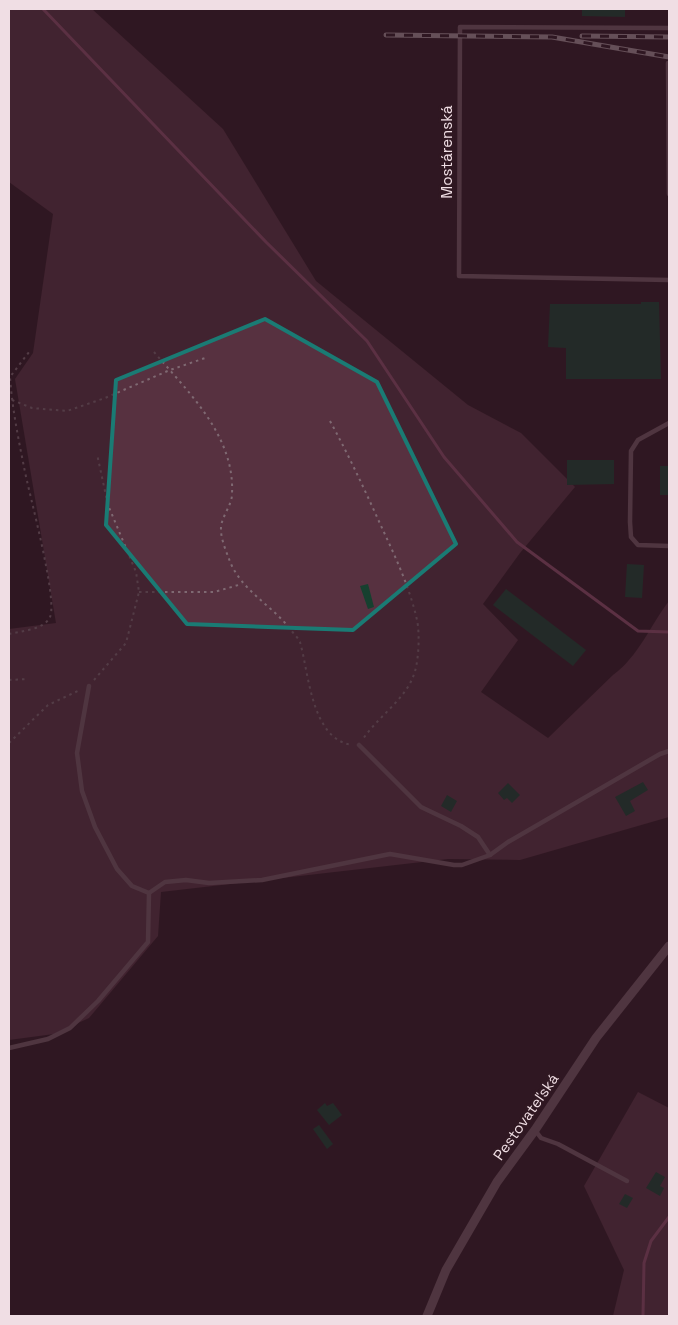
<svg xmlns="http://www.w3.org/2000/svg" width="678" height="1325" font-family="'Space Grotesk',sans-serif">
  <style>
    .green { fill: #573140 }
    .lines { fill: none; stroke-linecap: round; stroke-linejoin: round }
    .stream { stroke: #914e6a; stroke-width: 3 }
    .building { fill: #16402f }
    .path { stroke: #7f6972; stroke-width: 2; stroke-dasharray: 2.5 4; stroke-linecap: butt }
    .service { stroke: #765964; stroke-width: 4.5 }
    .minor { stroke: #765964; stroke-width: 9 }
    .rail-casing { stroke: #a7939a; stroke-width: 5 }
    .rail { stroke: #301822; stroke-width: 3; stroke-dasharray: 9; stroke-linecap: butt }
    .marked { fill: none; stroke: #1a7b74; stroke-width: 4; stroke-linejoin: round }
    .labels { text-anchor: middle; stroke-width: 5; stroke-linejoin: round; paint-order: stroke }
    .street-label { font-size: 15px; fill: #f0dee4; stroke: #301822 }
  </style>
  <rect width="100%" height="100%" fill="#301822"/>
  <g class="green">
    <path d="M9,9H92L223,129L316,281L468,405L521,433L575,487L520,553L483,604L518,640L481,692L548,738L613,675C638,657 650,626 669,601V817L520,860L448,859L161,892L158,936L89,1018L54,1034L9,1040V629L56,623L15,379L33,353L53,214L9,182Z"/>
    <polygon points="638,1092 669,1108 669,1316 613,1316 624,1270 584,1186"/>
  </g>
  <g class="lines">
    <g class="stream">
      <polyline points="43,9 266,242 367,341 444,457 517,542 638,631 669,632"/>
      <polyline points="643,1316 644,1263 651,1241 669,1217"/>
    </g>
  </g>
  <g class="building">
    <polygon points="582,9 625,9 625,17 582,16"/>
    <polygon points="641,302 659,302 661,379 566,379 566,348 548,347 550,304 641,304"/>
    <polygon points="567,460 614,460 614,484 567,485"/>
    <rect x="660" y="466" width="9" height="29"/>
    <polygon points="627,564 644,565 642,598 625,597"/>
    <polygon points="368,584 374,607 368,609 360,586"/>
    <polygon points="506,589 586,650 573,666 493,605"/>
    <polygon points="643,782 648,790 630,801 635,811 626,816 615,797"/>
    <polygon points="508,783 520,795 512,803 507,798 504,800 498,793"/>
    <polygon points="447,795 457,801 451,812 441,806"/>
    <polygon points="325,1103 327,1106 333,1103 342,1115 329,1125 317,1110"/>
    <polygon points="319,1125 333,1144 327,1149 313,1129"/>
    <polygon points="656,1172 665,1177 660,1186 664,1188 660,1196 646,1188"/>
    <polygon points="625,1194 633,1198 627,1208 619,1204"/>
  </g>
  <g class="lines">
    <g class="path">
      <path d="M154,352C189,393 235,436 232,494C232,506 220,518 221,530C221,539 226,551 229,559C240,590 272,605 291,630C294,634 298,638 300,642C309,673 311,739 352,745"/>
      <polyline points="12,400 32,408 67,411 105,398 170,370 208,357"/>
      <path d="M330,421C347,452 362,484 377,517C392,550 409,584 417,620C420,634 419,663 413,677C404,700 377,718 363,739"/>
      <polyline points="139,592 214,592 242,584"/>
      <path d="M9,634C21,631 44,630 50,617C58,599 29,494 24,467C18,437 12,407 10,377L29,352"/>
      <polyline points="9,680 27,679"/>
      <polyline points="94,680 126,643 139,592 136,572 108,505 97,454"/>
      <polyline points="9,743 48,705 80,690"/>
    </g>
    <g class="service">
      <polyline points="669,28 460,27 459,276 669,280"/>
      <polyline points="668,63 669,194"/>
      <polyline points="669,423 638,440 631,451 630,522 631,537 638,545 669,546"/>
      <polyline points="89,686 77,753 82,791 95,827 117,869 132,886 149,893"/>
      <polyline points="359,745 421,807 461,826 478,837 490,855"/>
      <polyline points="9,1048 48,1039 70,1028 98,1001 148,942 149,893 165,882 186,880 209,883 262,880 390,854 454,865 462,865 490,855 508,842 660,754 669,751"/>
      <polyline points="535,1130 541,1138 558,1144 627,1181"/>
    </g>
    <polyline class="minor" points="427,1316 446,1270 497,1182 535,1130 596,1038 669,946"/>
    <defs>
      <g id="rail">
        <polyline points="386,35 552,37 669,57"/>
        <polyline points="582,36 669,37"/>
      </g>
    </defs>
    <use href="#rail" class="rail-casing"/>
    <use href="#rail" class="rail"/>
  </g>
  <path d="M0 0H678V1325H0ZM265,319L377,382L456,544L353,630L187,624L106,525L116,380Z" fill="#301822" fill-opacity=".55" fill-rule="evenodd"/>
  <path class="marked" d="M265,319L377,382L456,544L353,630L187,624L106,525L116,380Z"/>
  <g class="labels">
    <g class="street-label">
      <text transform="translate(447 152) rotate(-90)" y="5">Mostárenská</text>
      <text transform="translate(526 1117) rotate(-55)" y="5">Pestovateľská</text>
    </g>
  </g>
  <rect width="678" height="1325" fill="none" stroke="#f0dee4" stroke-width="20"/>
</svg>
